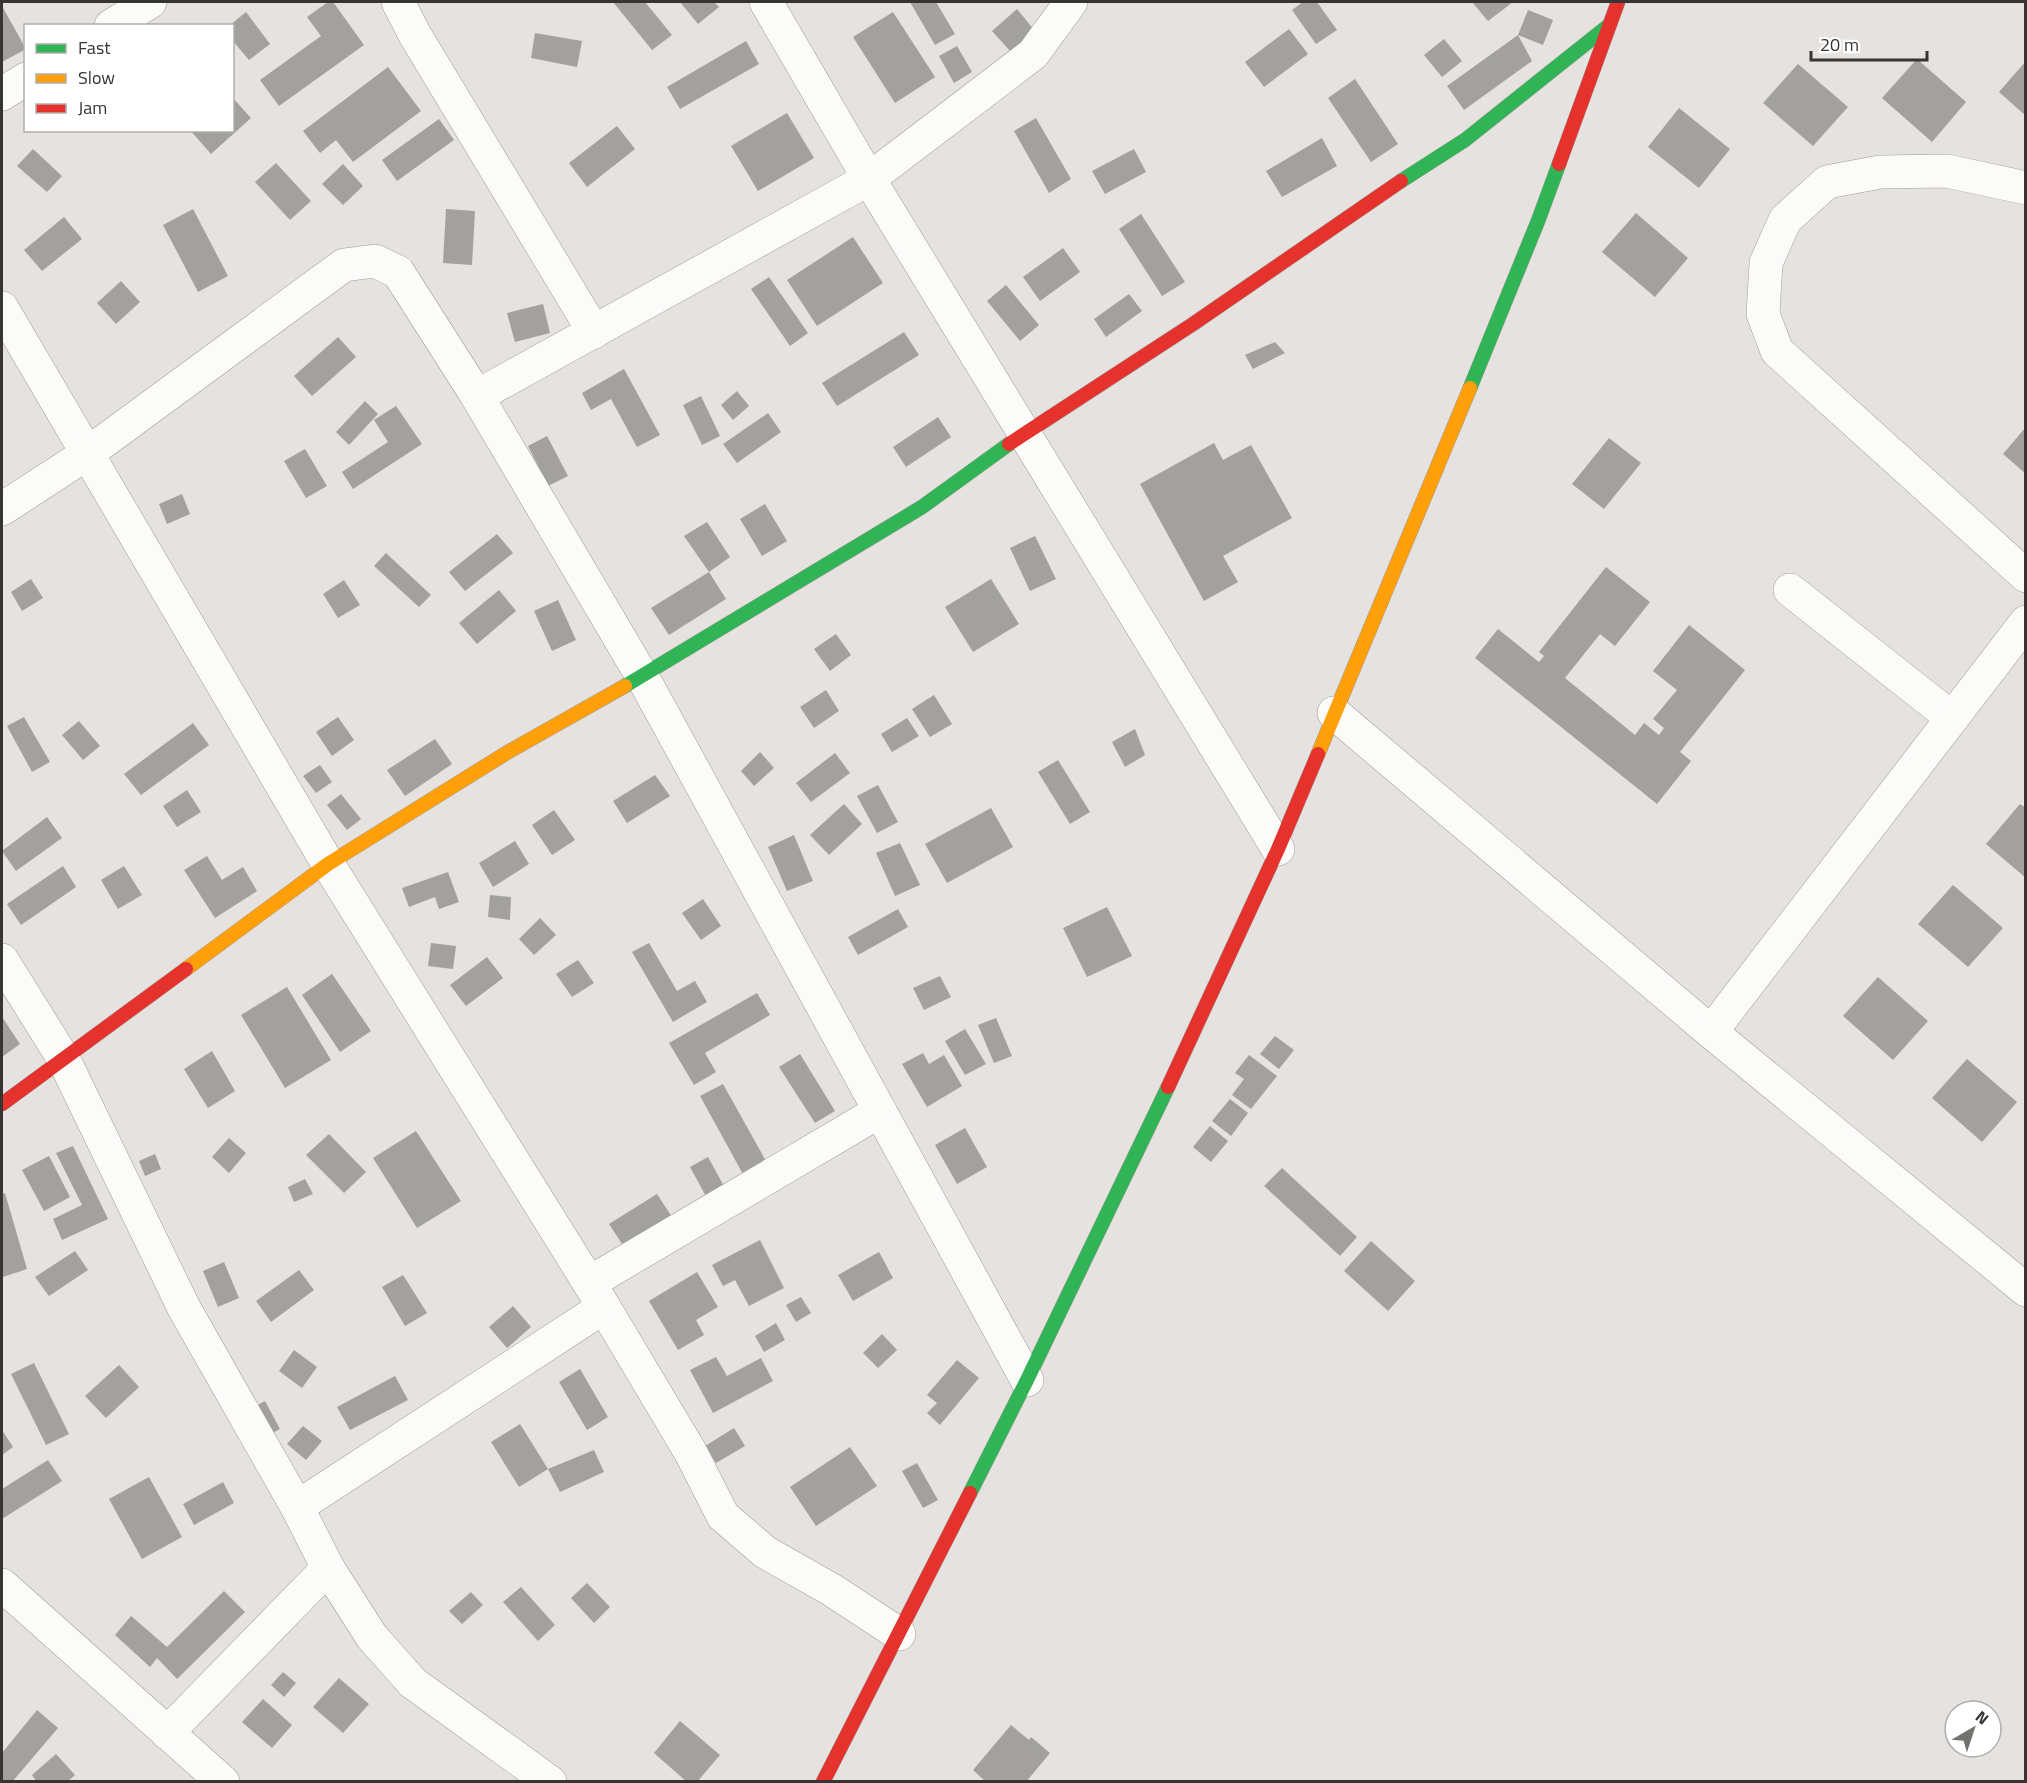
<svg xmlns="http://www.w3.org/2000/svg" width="2027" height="1783" font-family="'Titillium Web',sans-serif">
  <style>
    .building { fill: #a2a19e }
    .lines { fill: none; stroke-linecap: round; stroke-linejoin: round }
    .street-casing { stroke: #9e9c9a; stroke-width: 34 }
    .fast-casing { stroke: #9e9c9a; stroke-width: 15 }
    .slow-casing { stroke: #9e9c9a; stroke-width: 15 }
    .jam-casing { stroke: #9e9c9a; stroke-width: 15 }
    .street { stroke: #fbfbfa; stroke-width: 33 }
    .fast { stroke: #30b455; stroke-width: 14 }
    .slow { stroke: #ff9f0a; stroke-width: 14 }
    .jam { stroke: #e5322d; stroke-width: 14 }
  </style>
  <rect width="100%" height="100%" fill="#e5e2df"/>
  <g class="building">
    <polygon points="328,2 333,2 364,45 279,106 260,80 321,36 307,17"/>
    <polygon points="613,2 645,2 672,35 652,50"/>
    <polygon points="680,2 714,2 719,7 698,24"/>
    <polygon points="910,2 936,2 955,34 935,45"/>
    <polygon points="1303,2 1317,2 1337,30 1316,44 1292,10"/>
    <polygon points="1472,2 1513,2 1488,21"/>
    <polygon points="2,6 26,49 2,62"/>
    <polygon points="1017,9 1035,31 1011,52 992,31"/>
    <polygon points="1528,10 1553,20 1543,45 1518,35"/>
    <polygon points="246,12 270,44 249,60 232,40 232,26 229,26"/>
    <polygon points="893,12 935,77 895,103 853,37"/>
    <polygon points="1289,29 1308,54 1264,87 1245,62"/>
    <polygon points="535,33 582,41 577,67 531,58"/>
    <polygon points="1518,35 1532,61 1464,110 1447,86"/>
    <polygon points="1444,39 1462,61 1442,77 1424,55"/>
    <polygon points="746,41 759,64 680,109 667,87"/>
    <polygon points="957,46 972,72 954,83 939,56"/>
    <polygon points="1917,59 1966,102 1932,142 1882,98"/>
    <polygon points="2026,61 2026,116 1999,92"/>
    <polygon points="1798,64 1848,107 1813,146 1763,103"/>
    <polygon points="388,67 421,111 353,162 336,140 320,153 303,131"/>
    <polygon points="1355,79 1398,144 1371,162 1328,98"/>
    <polygon points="232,97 251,118 211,154 190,130 232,130"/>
    <polygon points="1679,108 1730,149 1699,188 1648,147"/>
    <polygon points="787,113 814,158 758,191 731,146"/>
    <polygon points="1036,118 1071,179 1049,193 1014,131"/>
    <polygon points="439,119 454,140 397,181 382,160"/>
    <polygon points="617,126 635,149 587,187 569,163"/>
    <polygon points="1322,138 1337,166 1282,197 1266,171"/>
    <polygon points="33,149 62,176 47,192 17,166"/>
    <polygon points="1134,149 1146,172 1105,194 1092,171"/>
    <polygon points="276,163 311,201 290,220 255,182"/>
    <polygon points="343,164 363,186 343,205 322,184"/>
    <polygon points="193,209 228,276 198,292 163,225"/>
    <polygon points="446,209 475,211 472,265 443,263"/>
    <polygon points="1636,213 1688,258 1655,297 1602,252"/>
    <polygon points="1141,214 1185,282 1162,296 1119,229"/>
    <polygon points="64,217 82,239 42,271 24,250"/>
    <polygon points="853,237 883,283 817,326 787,280"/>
    <polygon points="1063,248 1080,272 1040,301 1023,277"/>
    <polygon points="769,277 808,333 790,346 751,289"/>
    <polygon points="121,281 140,302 116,324 97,303"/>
    <polygon points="1006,285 1039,325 1020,341 987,301"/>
    <polygon points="1129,294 1142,311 1106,337 1094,319"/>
    <polygon points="543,304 550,333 515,342 507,313"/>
    <polygon points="904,332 919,355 837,406 822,383"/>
    <polygon points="338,337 356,357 312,396 294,376"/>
    <polygon points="1275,342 1285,353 1253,369 1245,355"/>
    <polygon points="624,369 660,435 637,447 611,399 591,410 582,393"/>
    <polygon points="737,391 749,406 733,420 721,405"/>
    <polygon points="701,396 720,436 702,445 683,405"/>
    <polygon points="365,401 378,414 349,445 336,432"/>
    <polygon points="396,406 422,444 353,489 342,472 388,442 374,420"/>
    <polygon points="768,413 781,432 737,463 723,444"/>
    <polygon points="938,417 951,437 906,467 893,447"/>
    <polygon points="2026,427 2026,474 2003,454"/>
    <polygon points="547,436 568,476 548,486 528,446"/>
    <polygon points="1609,438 1641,463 1604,509 1572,484"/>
    <polygon points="1214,443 1223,460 1251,445 1292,518 1223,556 1238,582 1204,601 1140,484"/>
    <polygon points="305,449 327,486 306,498 284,461"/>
    <polygon points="182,494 190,514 167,524 159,504"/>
    <polygon points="765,504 787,541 762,556 740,519"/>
    <polygon points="707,522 730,557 709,572 684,536"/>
    <polygon points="497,534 513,553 465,591 449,572"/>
    <polygon points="1035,536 1056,579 1030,591 1010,548"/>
    <polygon points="386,553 431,595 419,607 374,566"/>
    <polygon points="1606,567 1650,602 1615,646 1600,634 1565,678 1635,735 1644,723 1659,735 1664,728 1653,719 1677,690 1653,671 1689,625 1745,670 1680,752 1691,761 1657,804 1475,658 1498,629 1539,662 1544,656 1539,652"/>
    <polygon points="709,572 726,599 669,635 651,608"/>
    <polygon points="31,579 43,598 22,611 11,592"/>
    <polygon points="991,579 1019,624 973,652 945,607"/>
    <polygon points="344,580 360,605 338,618 323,594"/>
    <polygon points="499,590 516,611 477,644 459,623"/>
    <polygon points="558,600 576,640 552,651 534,611"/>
    <polygon points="836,634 851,655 830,671 814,649"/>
    <polygon points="826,690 839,711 814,728 800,707"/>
    <polygon points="934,695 952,724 930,737 912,709"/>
    <polygon points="24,717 50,762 32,772 7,726"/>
    <polygon points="338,717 354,740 332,756 316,732"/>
    <polygon points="907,718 919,736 892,752 881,734"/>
    <polygon points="79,721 100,746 83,760 62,735"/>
    <polygon points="193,723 209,745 141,795 124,774"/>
    <polygon points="1135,729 1145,755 1125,767 1112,742"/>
    <polygon points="435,739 452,764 405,796 387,770"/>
    <polygon points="760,752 774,768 754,786 741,771"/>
    <polygon points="835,753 850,773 811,802 796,783"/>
    <polygon points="1058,760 1090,812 1070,824 1038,772"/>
    <polygon points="320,765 332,782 316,793 303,776"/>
    <polygon points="655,775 670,796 627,823 613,801"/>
    <polygon points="878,785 898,822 877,833 857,796"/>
    <polygon points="187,790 201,812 177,827 163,806"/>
    <polygon points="341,794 361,819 347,830 327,805"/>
    <polygon points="844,804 862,824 829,855 810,835"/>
    <polygon points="2020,804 2026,808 2026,878 1986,844"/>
    <polygon points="991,808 1013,847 947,883 925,844"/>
    <polygon points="554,810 575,840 552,855 532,825"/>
    <polygon points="47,817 62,838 16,871 2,851"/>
    <polygon points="794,835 813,881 787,891 768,847"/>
    <polygon points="515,841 529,864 493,887 479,863"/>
    <polygon points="900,843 920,885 895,896 876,853"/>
    <polygon points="207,856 222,880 243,867 257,891 215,918 184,870"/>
    <polygon points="63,866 76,887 21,925 7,904"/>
    <polygon points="124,866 142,895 118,909 101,880"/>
    <polygon points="448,872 459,902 439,909 435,897 409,907 402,888"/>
    <polygon points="1953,885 2003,928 1968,967 1918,924"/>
    <polygon points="490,895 511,897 510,920 488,917"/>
    <polygon points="703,899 721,926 701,940 682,913"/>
    <polygon points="1107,907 1132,956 1087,977 1063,928"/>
    <polygon points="898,909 908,927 858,955 848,937"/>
    <polygon points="540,918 556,935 534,955 519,939"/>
    <polygon points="431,943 456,946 453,969 428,966"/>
    <polygon points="649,943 677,991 695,981 707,1002 673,1022 632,952"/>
    <polygon points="487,957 503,978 466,1006 450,985"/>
    <polygon points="578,960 594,983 572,997 556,974"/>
    <polygon points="332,974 371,1031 340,1052 302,995"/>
    <polygon points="940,976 951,997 924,1010 913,988"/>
    <polygon points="1878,977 1928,1021 1893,1060 1843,1016"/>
    <polygon points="287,987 331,1060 285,1088 241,1015"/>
    <polygon points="757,993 770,1015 705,1053 716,1072 694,1085 669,1043"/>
    <polygon points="2,1017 20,1044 2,1057"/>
    <polygon points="996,1018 1012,1056 994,1063 978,1025"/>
    <polygon points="965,1029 986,1064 965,1075 945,1041"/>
    <polygon points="1275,1036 1294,1050 1279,1069 1260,1054"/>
    <polygon points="212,1051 235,1091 208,1108 184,1069"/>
    <polygon points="923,1053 929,1064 944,1055 962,1086 927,1107 902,1064"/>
    <polygon points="800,1054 835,1111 815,1123 779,1067"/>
    <polygon points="1249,1055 1277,1076 1251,1109 1232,1095 1244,1079 1235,1073"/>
    <polygon points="1967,1059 2017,1102 1982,1142 1932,1098"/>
    <polygon points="723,1084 767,1163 744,1176 700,1096"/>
    <polygon points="1230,1099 1248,1113 1231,1136 1212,1121"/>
    <polygon points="1210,1126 1228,1141 1211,1162 1193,1147"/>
    <polygon points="965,1128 987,1167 957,1184 935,1145"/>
    <polygon points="416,1131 461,1201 417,1228 373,1158"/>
    <polygon points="329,1134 366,1172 344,1193 306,1155"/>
    <polygon points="229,1138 246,1153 229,1173 212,1157"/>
    <polygon points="73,1146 108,1219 62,1240 53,1219 82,1205 56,1153"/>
    <polygon points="155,1154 161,1169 145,1176 139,1161"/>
    <polygon points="49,1156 70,1197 44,1211 22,1170"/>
    <polygon points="708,1157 726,1190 708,1200 690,1167"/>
    <polygon points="1282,1168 1357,1237 1340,1256 1264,1186"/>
    <polygon points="305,1179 313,1194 294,1202 288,1187"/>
    <polygon points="5,1193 27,1269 3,1277 2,1194"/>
    <polygon points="657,1194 672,1217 624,1247 609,1224"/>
    <polygon points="760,1240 784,1288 749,1306 735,1280 723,1286 712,1265"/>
    <polygon points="1371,1241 1415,1281 1388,1311 1344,1271"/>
    <polygon points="75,1251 88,1270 49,1296 35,1277"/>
    <polygon points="879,1252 893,1278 853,1301 838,1275"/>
    <polygon points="224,1262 239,1298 218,1307 203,1271"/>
    <polygon points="299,1270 314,1290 271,1322 256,1301"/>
    <polygon points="697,1272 718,1307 696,1320 704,1335 678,1350 649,1301"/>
    <polygon points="403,1275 427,1313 405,1326 382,1287"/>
    <polygon points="801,1297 811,1313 796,1322 786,1305"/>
    <polygon points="513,1306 531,1327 507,1348 489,1327"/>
    <polygon points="776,1323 785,1340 764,1352 755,1336"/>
    <polygon points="882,1334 897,1350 878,1368 863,1353"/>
    <polygon points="294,1350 317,1367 302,1388 279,1371"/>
    <polygon points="716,1357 727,1376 761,1358 773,1381 713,1413 690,1370"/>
    <polygon points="957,1360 979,1378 940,1425 927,1413 937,1403 927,1395"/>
    <polygon points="34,1363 69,1434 46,1445 11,1374"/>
    <polygon points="119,1365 139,1387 106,1418 85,1396"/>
    <polygon points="580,1369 608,1417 587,1430 559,1382"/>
    <polygon points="395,1376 408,1400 350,1430 337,1407"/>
    <polygon points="265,1401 280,1429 269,1435 254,1407"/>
    <polygon points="520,1424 548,1469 519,1487 491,1442"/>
    <polygon points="303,1426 322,1441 306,1460 287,1444"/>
    <polygon points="734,1428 745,1446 716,1463 705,1446"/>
    <polygon points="2,1430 13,1447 2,1455"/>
    <polygon points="850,1447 877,1486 816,1526 790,1487"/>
    <polygon points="594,1450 604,1472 560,1492 548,1469"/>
    <polygon points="48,1460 62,1481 2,1519 2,1489"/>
    <polygon points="917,1463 938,1500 923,1508 902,1471"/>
    <polygon points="149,1477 182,1537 142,1559 109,1499"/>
    <polygon points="223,1482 234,1503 194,1525 183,1504"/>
    <polygon points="587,1583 610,1607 594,1623 571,1598"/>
    <polygon points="521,1587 555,1625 538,1641 503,1602"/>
    <polygon points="224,1591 245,1612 177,1679 157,1658 150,1667 115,1635 131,1616 167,1647"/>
    <polygon points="471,1592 483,1605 462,1624 449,1611"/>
    <polygon points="283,1672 296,1683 284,1697 271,1685"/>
    <polygon points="339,1678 369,1704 343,1733 313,1707"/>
    <polygon points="263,1699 292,1725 272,1748 242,1722"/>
    <polygon points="37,1710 58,1728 12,1782 2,1782 2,1753"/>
    <polygon points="680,1721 720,1755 697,1782 687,1782 654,1753"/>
    <polygon points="1011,1725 1029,1740 1031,1737 1050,1753 1026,1782 986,1782 973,1770"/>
    <polygon points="56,1754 75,1775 67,1782 37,1782 32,1775"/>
  </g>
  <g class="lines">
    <defs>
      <g id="street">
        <polyline points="398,2 415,35 594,332"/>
        <polyline points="766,2 869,179 1278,849"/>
        <polyline points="111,26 150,2"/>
        <polyline points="2,94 26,79"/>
        <polyline points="2026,188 1947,171 1880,172 1827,182 1785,220 1766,263 1763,314 1777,351 2026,576"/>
        <polyline points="2,308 328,864 604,1307 691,1453 723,1516 765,1552 832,1590 899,1634"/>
        <polyline points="477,396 869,179 1033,54 1071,2"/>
        <polyline points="2,509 88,453 344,265 375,261 398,272 477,396 642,676 1027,1380"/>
        <polyline points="1790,590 1952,718"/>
        <polyline points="1334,713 1711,1032 2026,1290"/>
        <polyline points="2,960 63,1058 184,1308 297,1507 328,1568 372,1637 413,1683 550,1782"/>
        <polyline points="1711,1032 2026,622"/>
        <polyline points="589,1283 880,1111"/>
        <polyline points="297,1507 604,1307"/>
        <polyline points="2,1585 223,1782"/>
        <polyline points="167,1733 328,1568"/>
      </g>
      <g id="fast">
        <polyline points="1401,181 1465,140 1608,26"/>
        <polyline points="1470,388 1538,221 1559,164"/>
        <polyline points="625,686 922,507 1009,444"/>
        <polyline points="970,1493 1027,1380 1168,1087"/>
      </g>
      <g id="slow">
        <polyline points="1318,754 1470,388"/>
        <polyline points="186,969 328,864 508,752 625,686"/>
      </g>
      <g id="jam">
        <polyline points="1559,164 1618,2"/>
        <polyline points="1009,444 1193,324 1401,181"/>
        <polyline points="1168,1087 1278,849 1318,754"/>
        <polyline points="2,1104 186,969"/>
        <polyline points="823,1782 970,1493"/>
      </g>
    </defs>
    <use href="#street" class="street-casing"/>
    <use href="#fast" class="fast-casing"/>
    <use href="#slow" class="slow-casing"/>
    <use href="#jam" class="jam-casing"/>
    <use href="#street" class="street"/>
    <use href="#fast" class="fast"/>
    <use href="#slow" class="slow"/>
    <use href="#jam" class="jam"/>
  </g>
  <rect width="2027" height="1783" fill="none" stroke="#373533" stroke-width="6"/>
  <rect x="24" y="24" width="210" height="108" fill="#ffffff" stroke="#afaead" stroke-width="1.5"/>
  <rect x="36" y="44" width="30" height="9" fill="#30b455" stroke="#afaead" stroke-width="1.5"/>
  <text x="78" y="54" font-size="18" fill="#373533">Fast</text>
  <rect x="36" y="74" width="30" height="9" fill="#ff9f0a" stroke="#afaead" stroke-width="1.5"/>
  <text x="78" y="84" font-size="18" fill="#373533">Slow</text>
  <rect x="36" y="104" width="30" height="9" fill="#e5322d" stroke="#afaead" stroke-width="1.5"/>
  <text x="78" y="114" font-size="18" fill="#373533">Jam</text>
  <g transform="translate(1973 1729) rotate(39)"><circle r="28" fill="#ffffff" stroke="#afaead" stroke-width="1.5"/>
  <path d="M0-4.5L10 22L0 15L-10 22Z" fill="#74726f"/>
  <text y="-9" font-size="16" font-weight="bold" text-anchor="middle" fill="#373533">N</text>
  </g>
  <path d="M1811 51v9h116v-9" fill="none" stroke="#373533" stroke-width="3"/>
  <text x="1820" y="51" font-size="18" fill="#373533" stroke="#ffffff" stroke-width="4.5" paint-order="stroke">20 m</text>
</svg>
